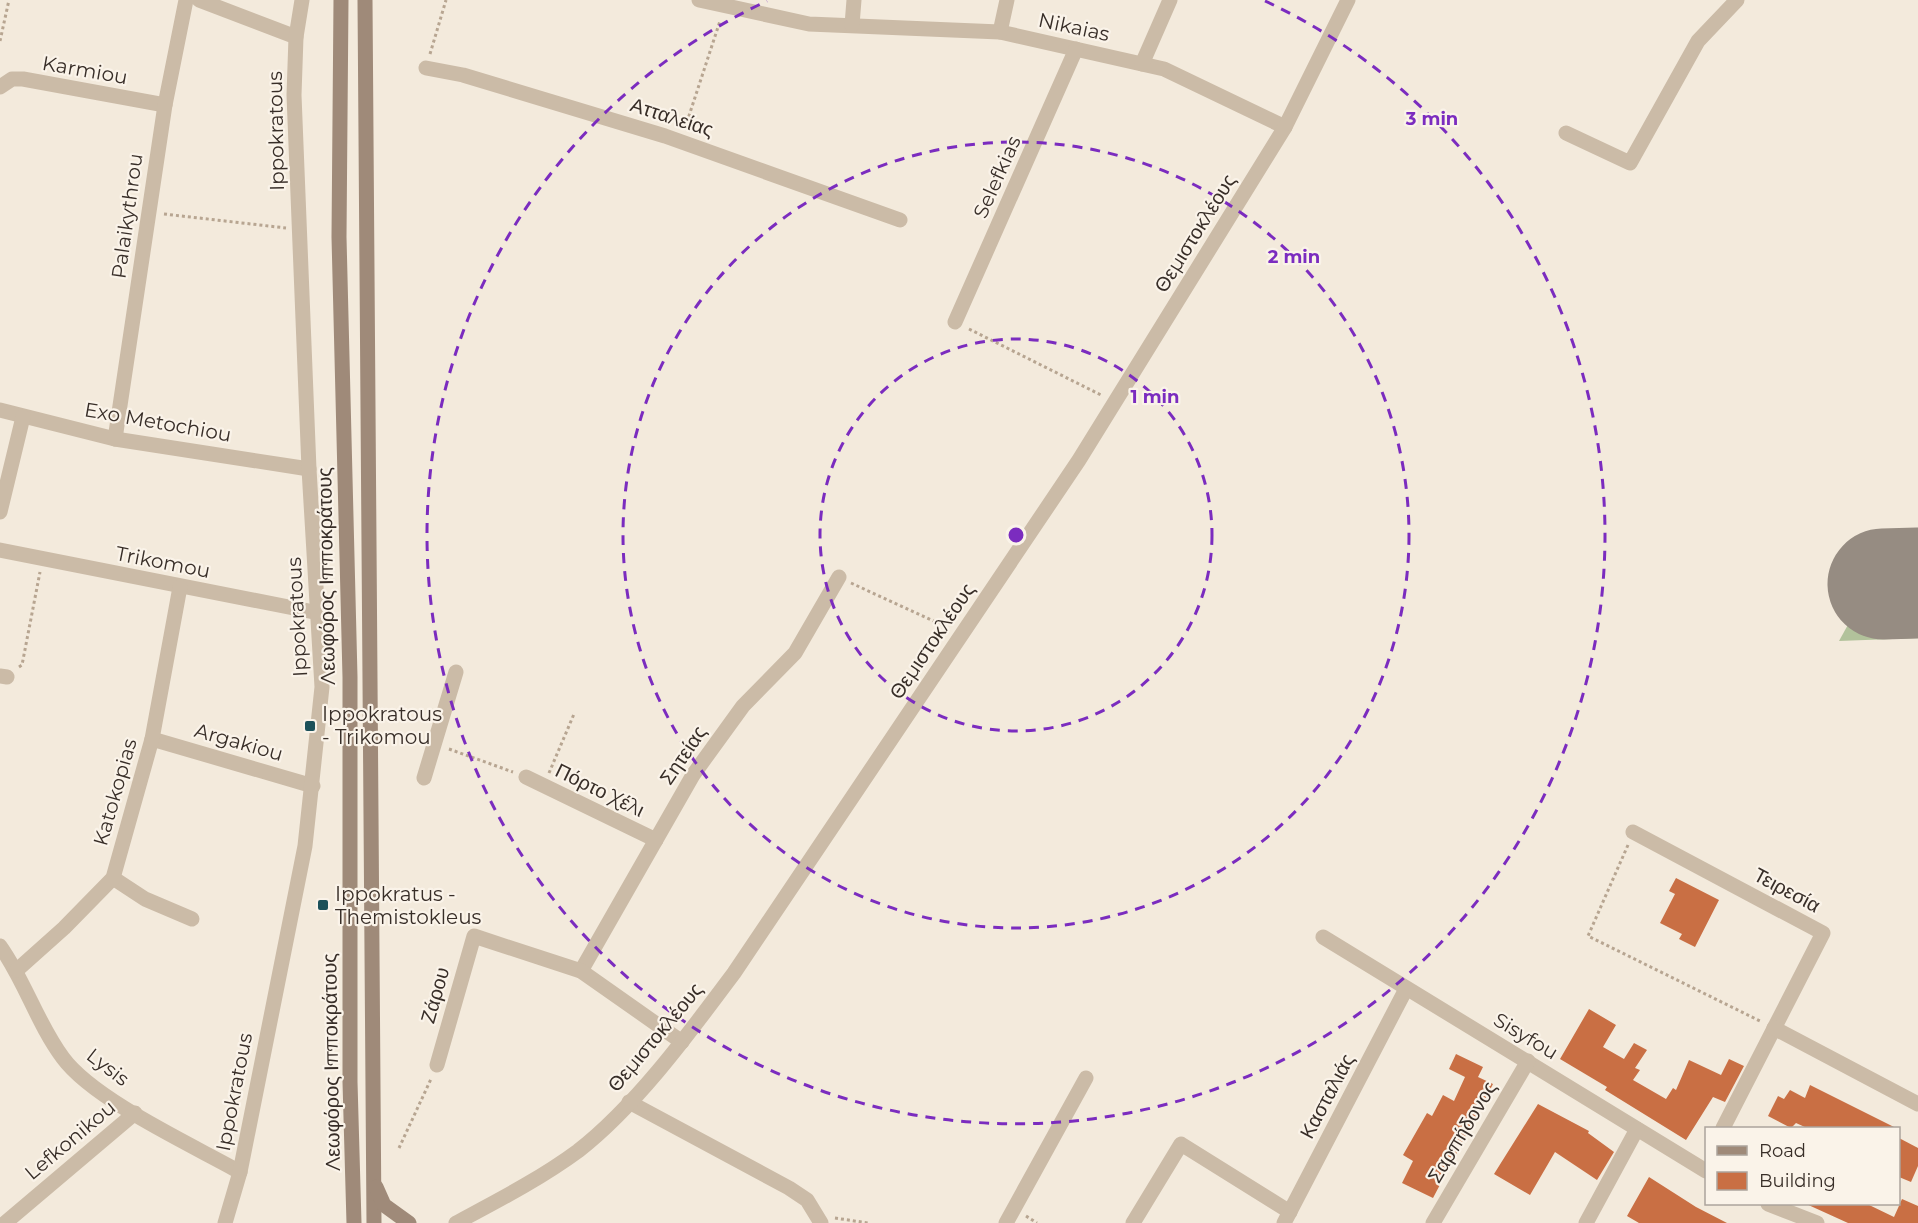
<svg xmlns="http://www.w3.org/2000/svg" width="1918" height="1223" font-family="Montserrat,sans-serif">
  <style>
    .green { fill: #b2c29b }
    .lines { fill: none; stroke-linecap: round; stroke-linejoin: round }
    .runway { stroke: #968c82; stroke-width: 111 }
    .building { fill: #c96f44 }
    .path { stroke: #b7a591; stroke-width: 3; stroke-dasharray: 3 3; stroke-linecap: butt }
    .minor { stroke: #cbbba7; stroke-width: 15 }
    .secondary { stroke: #9f8a79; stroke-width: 15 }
    .ring { fill: none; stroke: #7b2cbf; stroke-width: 3; stroke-dasharray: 10 8 }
    .poi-dot { fill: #1c515a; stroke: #faf3e9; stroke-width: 2 }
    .labels { text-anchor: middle; stroke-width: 4.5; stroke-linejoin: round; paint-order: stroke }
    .street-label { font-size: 20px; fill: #382e28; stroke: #faf3e9 }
    .poi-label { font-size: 20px; fill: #382e28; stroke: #faf3e9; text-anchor: start }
    .centre { fill: #7b2cbf; stroke: #faf3e9; stroke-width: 3 }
    .ring-label { font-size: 18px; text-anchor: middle; font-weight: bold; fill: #7b2cbf; stroke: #faf3e9; stroke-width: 4.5; stroke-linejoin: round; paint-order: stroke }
  </style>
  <rect width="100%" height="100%" fill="#f3eadc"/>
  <polygon class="green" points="1918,609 1918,638 1839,641 1855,612"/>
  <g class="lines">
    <polyline class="runway" points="1883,584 1918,583"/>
  </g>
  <g class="building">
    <polygon points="1676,878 1719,900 1695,947 1679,939 1682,934 1660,923 1675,894 1669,891"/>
    <polygon points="1589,1009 1616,1025 1603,1047 1624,1059 1634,1043 1647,1050 1635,1068 1640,1070 1633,1080 1666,1099 1673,1088 1676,1090 1689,1060 1721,1075 1729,1059 1744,1066 1725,1102 1713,1097 1686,1140 1605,1090 1607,1087 1560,1059"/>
    <polygon points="1456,1054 1483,1067 1478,1077 1493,1084 1433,1198 1402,1183 1413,1161 1403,1155 1427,1113 1432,1116 1443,1095 1454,1101 1465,1077 1449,1069"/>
    <polygon points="1810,1085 1896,1128 1807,1128 1796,1123 1791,1128 1768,1116 1778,1096 1784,1099 1790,1090 1805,1098"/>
    <polygon points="1538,1104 1589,1131 1588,1133 1614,1152 1597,1180 1555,1152 1530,1195 1494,1174"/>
    <polygon points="1899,1138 1918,1148 1918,1166 1911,1182 1899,1177"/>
    <polygon points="1649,1177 1696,1207 1727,1223 1639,1223 1627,1216"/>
    <polygon points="1902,1199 1918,1206 1918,1223 1848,1223 1804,1203 1865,1203 1894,1217"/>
  </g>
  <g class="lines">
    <g class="path">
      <polyline points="0,41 9,0"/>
      <polyline points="430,54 446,0"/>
      <polyline points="685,128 720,21"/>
      <polyline points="164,214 286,228"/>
      <polyline points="969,329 1103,396"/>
      <polyline points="851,583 949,628"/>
      <polyline points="19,667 22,665 40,572"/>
      <polyline points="449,749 513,772"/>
      <polyline points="549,773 574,714"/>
      <polyline points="1628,845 1588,936 1762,1022"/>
      <polyline points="399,1148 431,1079"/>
      <polyline points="1026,1216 1037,1223"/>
      <polyline points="835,1218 868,1223"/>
    </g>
    <g class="minor">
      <polyline points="199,0 296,37"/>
      <polyline points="699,0 809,24 1000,32 1164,69 1285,127"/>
      <polyline points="852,25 854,0"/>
      <polyline points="1000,32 1007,0"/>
      <polyline points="1142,64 1170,0"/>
      <polyline points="426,68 463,75 665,136 900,220"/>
      <polyline points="0,87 12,79 23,79 165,105"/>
      <polyline points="1566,133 1630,163 1698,41 1737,0"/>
      <polyline points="955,322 1076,49"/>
      <polyline points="0,410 115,439 309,469"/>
      <polyline points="115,439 165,105 186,0"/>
      <polyline points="0,512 23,417"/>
      <polyline points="0,550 319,613"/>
      <polyline points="0,676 7,677"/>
      <polyline points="152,739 313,786"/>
      <polyline points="526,777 656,840"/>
      <polyline points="424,778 456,672"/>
      <polyline points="1633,832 1823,933 1723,1128"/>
      <polyline points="113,878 145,899 192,919"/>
      <polyline points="1323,937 1706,1171"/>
      <path d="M0,946C25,981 37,1023 63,1058C94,1100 192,1145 240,1172"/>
      <polyline points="17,970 64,928 113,878 152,739 180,587"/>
      <polyline points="581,971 693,775 743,706 795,653 839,577"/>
      <polyline points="1774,1028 1918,1104"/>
      <polyline points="437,1065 474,936 581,971 682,1042"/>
      <polyline points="629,1102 789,1188 807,1200 821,1223"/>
      <polyline points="1768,1204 1817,1223"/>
      <polyline points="5,1223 135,1113"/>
      <polyline points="225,1223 240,1172 305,846 322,687 309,469 294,95 296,37 302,0"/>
      <path d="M456,1223C497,1201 540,1179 578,1151C636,1106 690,1032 734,973L1079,460L1285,127L1348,0"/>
      <polyline points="1006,1223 1086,1078"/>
      <polyline points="1133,1223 1181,1144 1290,1212"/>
      <polyline points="1284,1223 1406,989"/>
      <polyline points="1433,1223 1528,1061"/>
      <polyline points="1586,1223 1637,1129"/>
    </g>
    <g class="secondary">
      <polyline points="341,0 339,237 350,677 350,1082 354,1223"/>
      <polyline points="365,0 374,1223"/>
      <polyline points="376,1187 384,1205 409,1223"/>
    </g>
  </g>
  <g class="ring">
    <circle cx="1016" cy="535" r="196"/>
    <circle cx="1016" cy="535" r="393"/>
    <path d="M1265 1A589 589 0 1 1 767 1"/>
  </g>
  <g class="poi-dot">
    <rect x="304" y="720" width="12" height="12" rx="3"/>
    <rect x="317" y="899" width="12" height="12" rx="3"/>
  </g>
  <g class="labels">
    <g class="street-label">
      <text transform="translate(1074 27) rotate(12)" y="7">Nikaias</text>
      <text transform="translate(85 70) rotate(10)" y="7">Karmiou</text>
      <text transform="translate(672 117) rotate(18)" y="7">Ατταλείας</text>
      <text transform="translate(276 131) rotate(-91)" y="7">Ippokratous</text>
      <text transform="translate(997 177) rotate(-66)" y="7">Selefkias</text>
      <text transform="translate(127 216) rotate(-82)" y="7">Palaikythrou</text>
      <text transform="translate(1195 233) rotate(-58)" y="7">Θεμιστοκλέους</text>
      <text transform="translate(158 422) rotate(10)" y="7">Exo Metochiou</text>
      <text transform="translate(163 562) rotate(11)" y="7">Trikomou</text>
      <text transform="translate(326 576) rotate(-91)" y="7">Λεωφόρος Ιπποκράτους</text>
      <text transform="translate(297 617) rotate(-93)" y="7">Ippokratous</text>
      <text transform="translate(932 641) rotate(-56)" y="7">Θεμιστοκλέους</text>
      <text transform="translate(239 742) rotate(16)" y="7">Argakiou</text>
      <text transform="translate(683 755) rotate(-56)" y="7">Σητείας</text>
      <text transform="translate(600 790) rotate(26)" y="7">Πόρτο Χέλι</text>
      <text transform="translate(115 792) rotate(-74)" y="7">Katokopias</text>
      <text transform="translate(1787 890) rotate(28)" y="7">Τειρεσία</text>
      <text transform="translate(435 995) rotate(-74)" y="7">Ζάρου</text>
      <text transform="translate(1526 1036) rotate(31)" y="7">Sisyfou</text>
      <text transform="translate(655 1037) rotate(-50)" y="7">Θεμιστοκλέους</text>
      <text transform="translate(331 1062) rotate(-91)" y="7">Λεωφόρος Ιπποκράτους</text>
      <text transform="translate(108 1067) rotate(38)" y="7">Lysis</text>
      <text transform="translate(234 1092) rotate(-79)" y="7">Ippokratous</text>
      <text transform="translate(1327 1096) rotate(-62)" y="7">Κασταλιάς</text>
      <text transform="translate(1462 1132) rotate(-59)" y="7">Σαρπήδονος</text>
      <text transform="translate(70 1140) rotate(-40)" y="7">Lefkonikou</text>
    </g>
    <g class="poi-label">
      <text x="322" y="721">Ippokratous<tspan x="322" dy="23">- Trikomou</tspan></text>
      <text x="335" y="901">Ippokratus -<tspan x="335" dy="23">Themistokleus</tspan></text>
    </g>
  </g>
  <circle cx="1016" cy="535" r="9" class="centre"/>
  <g class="ring-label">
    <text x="1432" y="125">3 min</text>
    <text x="1294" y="263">2 min</text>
    <text x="1155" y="403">1 min</text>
  </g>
  <rect x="1705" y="1127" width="195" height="78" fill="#faf3e9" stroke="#aca49c" stroke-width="1.5"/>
  <rect x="1717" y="1146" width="30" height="9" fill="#9f8a79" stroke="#aca49c" stroke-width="1.5"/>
  <text x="1759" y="1157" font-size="18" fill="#382e28">Road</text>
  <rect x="1717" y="1172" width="30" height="18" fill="#c96f44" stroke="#aca49c" stroke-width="1.5"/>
  <text x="1759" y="1187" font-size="18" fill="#382e28">Building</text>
</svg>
